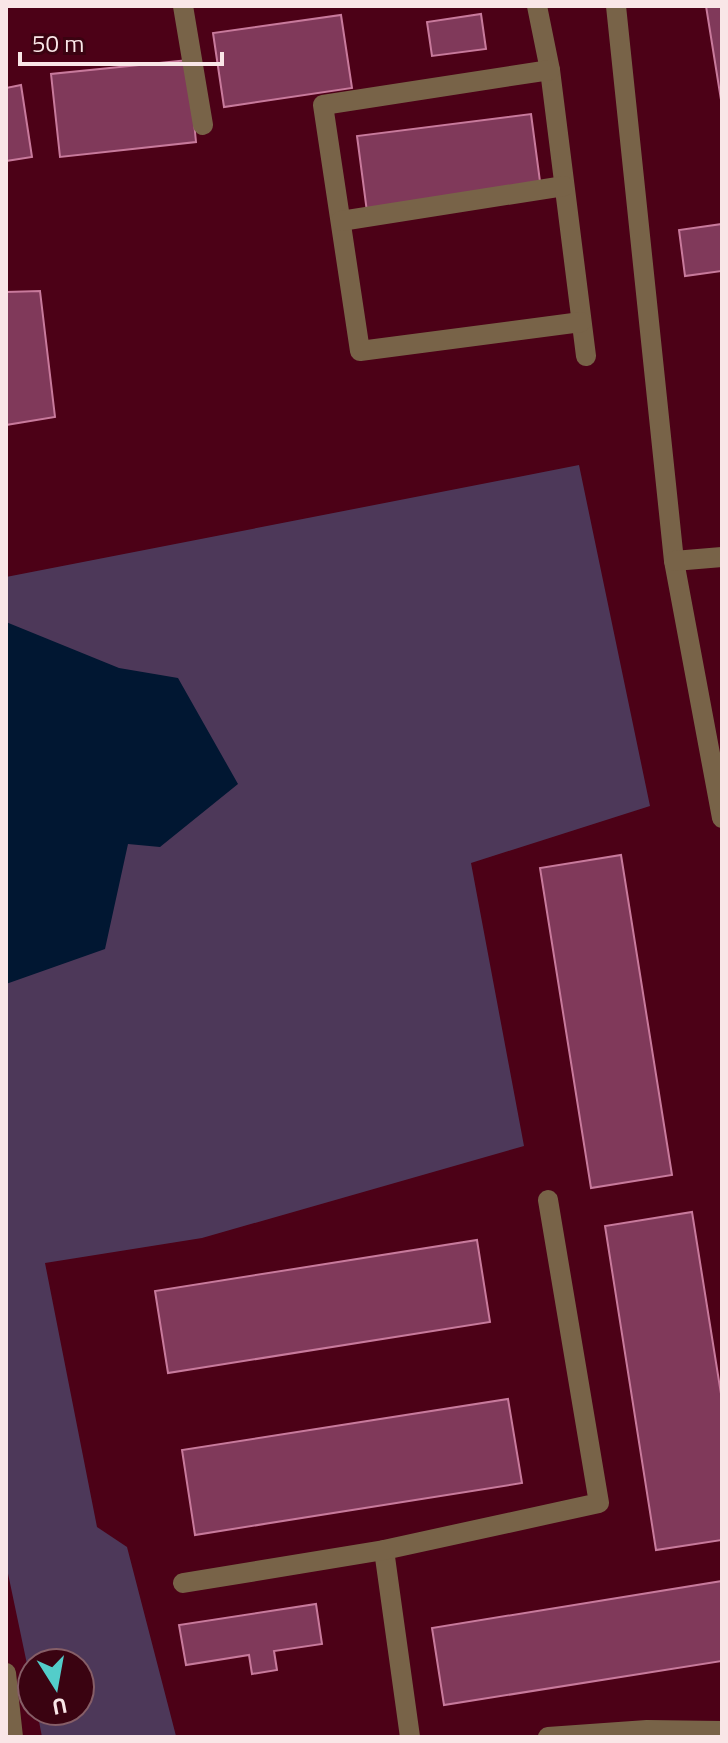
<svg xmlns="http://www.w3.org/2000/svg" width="728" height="1743" font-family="'Titillium Web',sans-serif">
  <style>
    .green { fill: #4d3859 }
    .water { fill: #011732 }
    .building { fill: #80395a; stroke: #c87a9c; stroke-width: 2 }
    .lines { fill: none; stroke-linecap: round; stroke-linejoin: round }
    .minor { stroke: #786348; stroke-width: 20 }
  </style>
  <rect width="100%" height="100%" fill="#4c0117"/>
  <polygon class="green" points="579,465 650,806 471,863 524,1146 202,1238 45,1263 97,1527 127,1547 176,1736 42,1737 37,1711 80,1711 80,1663 32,1663 32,1688 6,1564 6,577"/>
  <polygon class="water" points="6,622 119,668 178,678 238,784 160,847 128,844 105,949 6,984"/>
  <g class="building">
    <polygon points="706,6 722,6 722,106"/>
    <polygon points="481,14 486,49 432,56 427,22"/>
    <polygon points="341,15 352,88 224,107 213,33"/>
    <polygon points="188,60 196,142 60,157 51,74"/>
    <polygon points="21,85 32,157 6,161 6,88"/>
    <polygon points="531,114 541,189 367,212 357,136"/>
    <polygon points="722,224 722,271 685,276 679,230"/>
    <polygon points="40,291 55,417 6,425 6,292"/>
    <polygon points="621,855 672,1175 591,1188 540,868"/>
    <polygon points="692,1212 722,1400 722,1540 656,1550 605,1226"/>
    <polygon points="477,1240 490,1322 168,1373 155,1291"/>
    <polygon points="508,1399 522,1483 195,1535 182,1450"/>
    <polygon points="722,1581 722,1661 444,1705 432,1628"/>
    <polygon points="316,1604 322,1644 274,1651 277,1670 252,1674 249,1655 186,1665 179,1625"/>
  </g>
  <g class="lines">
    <g class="minor">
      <polyline points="183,6 203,125"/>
      <polyline points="537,6 550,70 586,356"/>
      <polyline points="616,6 674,561 722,818"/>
      <polyline points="550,70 323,105 360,351 581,322"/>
      <polyline points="341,221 564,186"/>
      <polyline points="674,561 722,557"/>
      <polyline points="384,1550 410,1737"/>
      <polyline points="183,1583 384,1550 599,1503 548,1200"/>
      <polyline points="6,1673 13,1737"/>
      <polyline points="548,1737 647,1730 722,1731"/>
    </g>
  </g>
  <rect width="728" height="1743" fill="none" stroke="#f9e6e7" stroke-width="16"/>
  <g transform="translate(56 1687) rotate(169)"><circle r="38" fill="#3a0311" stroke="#865e67" stroke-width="2"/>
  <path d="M0-6L14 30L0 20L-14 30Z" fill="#53cdca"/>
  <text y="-12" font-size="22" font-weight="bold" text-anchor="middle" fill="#f9e6e7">U</text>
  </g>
  <path d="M20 52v12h202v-12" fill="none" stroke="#f9e6e7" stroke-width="4"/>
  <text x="32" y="52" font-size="24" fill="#f9e6e7" stroke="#3a0311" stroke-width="6" paint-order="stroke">50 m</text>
</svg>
